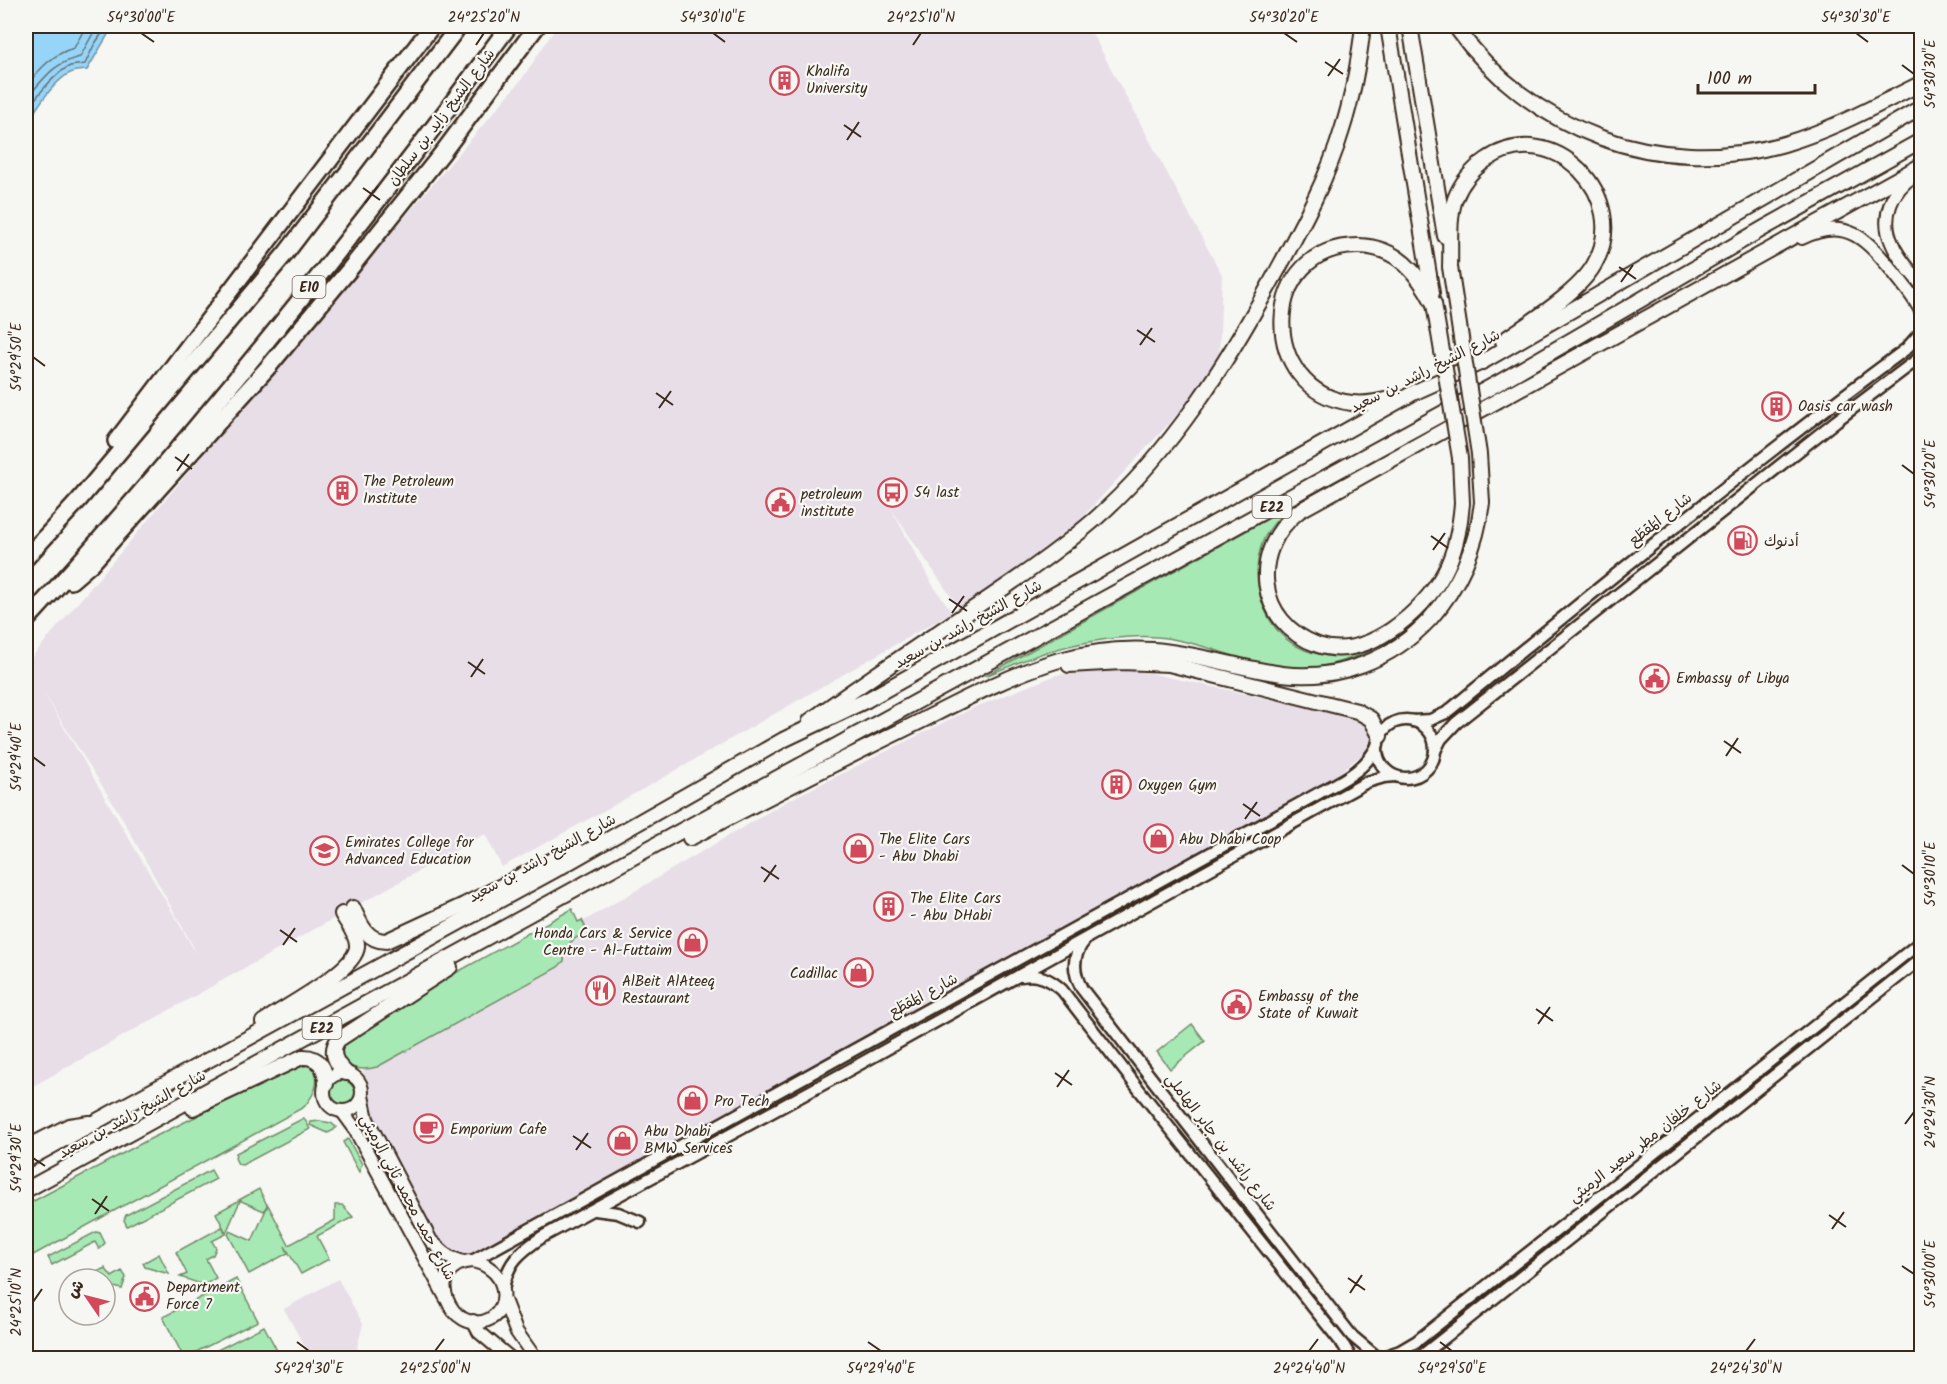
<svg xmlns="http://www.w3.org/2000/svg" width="1947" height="1384" font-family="Kalam,'Playpen Sans Arabic',sans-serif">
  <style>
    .built { fill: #e7dee8; fill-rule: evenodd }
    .green { fill: #a7e9b4; stroke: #718a69; stroke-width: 1.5 }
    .water { fill: #97d5f8; stroke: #7291a1; stroke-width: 1.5 }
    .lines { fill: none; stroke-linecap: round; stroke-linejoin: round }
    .shore { stroke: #606e75; stroke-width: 1.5 }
    .tertiary-casing { stroke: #3b2a1e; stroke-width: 15 }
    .secondary-casing { stroke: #3b2a1e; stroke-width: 16 }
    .trunk-casing { stroke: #3b2a1e; stroke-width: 18 }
    .motorway-casing { stroke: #3b2a1e; stroke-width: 20 }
    .tertiary { stroke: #f6f6f2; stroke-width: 10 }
    .secondary { stroke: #f6f6f2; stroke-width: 12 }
    .trunk { stroke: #f6f6f2; stroke-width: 14 }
    .motorway { stroke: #f6f6f2; stroke-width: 15 }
    .trunk-bridge-casing { stroke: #3b2a1e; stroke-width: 18; stroke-linecap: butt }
    .trunk-bridge { stroke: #f6f6f2; stroke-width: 14 }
    .ticks { fill: none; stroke: #3b2a1e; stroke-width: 2 }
    .labels { text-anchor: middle; stroke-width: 4.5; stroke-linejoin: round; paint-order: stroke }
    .shield { fill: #f6f6f2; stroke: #73675e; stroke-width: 1.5 }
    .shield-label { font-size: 14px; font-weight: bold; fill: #3b2a1e }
    .poi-label { font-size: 15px; fill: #3b2a1e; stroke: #f6f6f2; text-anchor: start }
    .street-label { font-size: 15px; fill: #3b2a1e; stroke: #f6f6f2 }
    .neatline { fill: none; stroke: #3b2a1e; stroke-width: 2 }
    .ticks-label { font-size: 15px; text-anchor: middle; fill: #3b2a1e }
  </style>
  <rect width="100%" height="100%" fill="#f6f6f2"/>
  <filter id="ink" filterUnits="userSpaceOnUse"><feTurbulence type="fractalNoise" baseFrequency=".0167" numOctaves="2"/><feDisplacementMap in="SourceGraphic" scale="12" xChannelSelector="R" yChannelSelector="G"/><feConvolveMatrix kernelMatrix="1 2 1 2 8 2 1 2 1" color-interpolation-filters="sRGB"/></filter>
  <g filter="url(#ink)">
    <g class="built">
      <path d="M557,26H1088L1222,275L1219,360L1174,418L1078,522L961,611L891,509L932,584L952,612L661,779L502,867L485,834L26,1090V664L522,79ZM42,690L118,811L197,953H196Z"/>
      <polygon points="1126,668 1363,719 1373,732 1370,748 1324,785 500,1240 469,1255 453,1253 438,1241 370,1115 362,1064 381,1041 789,800 973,708 1057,675"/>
      <polygon points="338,1279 363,1324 357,1347 363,1358 311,1358 284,1309"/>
    </g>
    <g class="green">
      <path d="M1289,507C1279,518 1266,530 1262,544C1248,583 1265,634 1305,650C1327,659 1351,655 1373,650C1353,658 1334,665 1312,668C1264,674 1207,641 1157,637C1127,635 1086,641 1057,649C1033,655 1009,667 985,676Z"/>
      <path d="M572,909L578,922L582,920L587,931C572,940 565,943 564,961L558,967L377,1067C362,1071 353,1069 340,1061L337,1051L342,1043L421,992Z"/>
      <polygon points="1192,1024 1205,1041 1170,1069 1157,1052"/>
      <path d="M308,1065L312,1066C322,1081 314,1095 304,1107L26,1259V1205L146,1141L295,1068Z"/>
      <circle cx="341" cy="1094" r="14"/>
      <polygon points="304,1118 310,1129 242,1165 238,1164 235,1158 236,1153"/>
      <polygon points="320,1121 331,1123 336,1127 334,1130 328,1133 310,1125 311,1122"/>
      <polygon points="348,1139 362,1164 359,1172 343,1142"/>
      <polygon points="211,1170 216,1179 127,1226 124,1220 126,1215"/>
      <polygon points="259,1189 267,1205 264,1211 239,1200"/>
      <polygon points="238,1201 240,1201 226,1233 216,1213"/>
      <polygon points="268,1205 289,1245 335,1220 335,1205 342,1205 353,1217 317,1236 329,1259 301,1274 285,1246 288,1253 249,1274 228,1234 230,1231 252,1241"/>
      <polygon points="222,1227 226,1234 212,1241 216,1248 213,1255 206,1259 216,1278 204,1285 180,1277 187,1274 176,1252"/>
      <polygon points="96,1232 100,1233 105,1243 99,1249 95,1242 52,1265 48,1257"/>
      <polygon points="159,1254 169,1274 145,1267 143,1263"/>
      <polygon points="105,1268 112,1277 122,1271 126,1277 122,1289 114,1287 111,1292 107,1291 105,1294 105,1279 83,1279"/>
      <polygon points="236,1279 258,1321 184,1358 163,1317"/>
      <polygon points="264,1326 281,1358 202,1358"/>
    </g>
    <path class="water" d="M26,26H118L110,31L87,70C83,71 77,70 73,72C57,77 35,108 29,123L33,130L26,137Z"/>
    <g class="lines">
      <g class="shore">
        <path d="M26,86C40,69 52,54 74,48L86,26"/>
        <path d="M26,99C45,78 51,64 80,57L97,26"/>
        <path d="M26,115C31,101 56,72 70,66C75,65 80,65 85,64L94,45L107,26"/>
      </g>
      <defs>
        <g id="tertiary">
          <circle cx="1406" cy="749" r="29"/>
          <path d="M1413,721L1430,720L1446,713C1597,589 1748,466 1906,349L1922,331"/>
          <polyline points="1435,751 1441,739 1456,723 1836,421 1922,356"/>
          <path d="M1086,939C1072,954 1072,971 1082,989L1352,1336L1377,1357"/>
          <path d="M1022,976C1038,973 1050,979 1062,990L1141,1092L1344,1346L1351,1358"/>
          <polyline points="595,1210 618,1213 640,1222"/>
          <path d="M472,1261L1319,793C1343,780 1366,770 1378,744"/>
          <path d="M503,1290C507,1262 520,1252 542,1237L840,1075L1367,782L1384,777L1395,776"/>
          <polyline points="1382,1357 1400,1351 1417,1341 1922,941"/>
          <polyline points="1419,1358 1922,958"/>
        </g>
        <g id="secondary">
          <path d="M1915,175C1892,189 1880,217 1892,243C1898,258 1911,272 1922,285"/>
          <path d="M1802,238C1847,215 1868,241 1895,274C1905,287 1915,298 1922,313"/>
          <circle cx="343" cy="1092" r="19"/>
          <polyline points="362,1096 367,1119 431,1241 449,1257 463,1262"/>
          <polyline points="342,1111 353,1126 446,1298"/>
          <path d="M472,1261C478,1262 484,1264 489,1268C506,1279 510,1308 490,1319C451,1339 420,1265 472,1261Z"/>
          <polyline points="504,1300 516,1331 535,1358"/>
          <polyline points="473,1321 479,1332 510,1358"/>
        </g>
        <g id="trunk">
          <polyline points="1388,26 1432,293"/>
          <polyline points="1410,26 1445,236"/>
          <path d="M1455,26C1530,131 1658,179 1784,144C1832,130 1877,105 1922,83"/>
          <path d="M1450,267C1451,245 1448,220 1455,199C1461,183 1472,170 1486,160C1553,114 1633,198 1594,265C1578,293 1530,322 1503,341"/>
          <path d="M1397,397C1382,401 1367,405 1352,403C1257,392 1259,245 1359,246C1397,247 1418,273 1434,304"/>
          <path d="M1462,503C1460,528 1456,551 1444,573C1423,612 1366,662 1318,645C1256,623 1249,550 1299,511L1922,165"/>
          <polyline points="1069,665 1122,662 1169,664 1357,711 1371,719 1380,736"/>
          <path d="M810,721C858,686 908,653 958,619C1004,588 1051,557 1093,521C1172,452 1227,363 1276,273C1301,227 1327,180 1342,130C1353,96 1359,61 1363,26"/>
          <path d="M690,838C764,799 839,761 915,724C961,701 1007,676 1056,661C1087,652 1121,648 1153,650C1197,653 1239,668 1282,674C1337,681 1392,660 1430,619C1460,585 1477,546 1482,502"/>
          <path d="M353,908C360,923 366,941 386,941L464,905L576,848"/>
          <path d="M263,1022C284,1007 355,971 357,947C358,936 347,923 342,914"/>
          <path d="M346,1073C336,1064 329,1052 338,1040L450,967"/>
          <path d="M193,1108L302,1057C319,1056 326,1068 326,1084"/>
          <polyline points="26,1148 69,1126 89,1123"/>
          <polyline points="26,1160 555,870 783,740 867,700 1415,392 1484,361 1922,107"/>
          <polyline points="26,1190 1498,383 1764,228 1922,140"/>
        </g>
        <g id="motorway">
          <polyline points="116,441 432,26"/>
          <polyline points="26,558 79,500 286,253 459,26"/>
          <polyline points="71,581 92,563 270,365 349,270 443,152 537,26"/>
          <path d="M26,621C199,433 358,232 509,26"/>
        </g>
      </defs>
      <use href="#tertiary" class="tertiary-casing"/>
      <use href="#secondary" class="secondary-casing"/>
      <use href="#trunk" class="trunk-casing"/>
      <use href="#motorway" class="motorway-casing"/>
      <use href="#tertiary" class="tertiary"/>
      <use href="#secondary" class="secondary"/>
      <use href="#trunk" class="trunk"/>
      <use href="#motorway" class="motorway"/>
      <defs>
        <g id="trunk-bridge">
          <polyline points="1450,267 1479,454 1482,502"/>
          <polyline points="1434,304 1460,458 1462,503"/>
        </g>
      </defs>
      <use href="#trunk-bridge" class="trunk-bridge-casing"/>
      <use href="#trunk-bridge" class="trunk-bridge"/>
    </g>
  </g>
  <path class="ticks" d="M141,33L154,42M713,33L725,42M1284,33L1297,42M1856,33L1868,42M476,45L484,33M913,45L921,33M1325,62L1343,74M1902,65L1914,74M1328,76L1340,59M844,125L861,137M847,140L859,122M363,188L380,200M365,203L378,186M1619,267L1636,279M1621,282L1633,265M1137,330L1155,342M1140,345L1152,328M33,357L45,366M656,393L673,405M659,408L671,391M175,457L192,469M1902,465L1914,474M177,471L189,454M1431,536L1448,548M1433,550L1445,533M949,599L967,611M952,613L964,596M468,662L485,674M471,677L483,659M1724,741L1741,753M1726,756L1738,738M33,757L45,766M1243,804L1260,816M1245,819L1257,802M1902,865L1914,874M761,867L779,879M764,882L776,865M280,930L297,942M283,945L295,928M1536,1009L1553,1021M1538,1024L1550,1007M1055,1073L1072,1085M1057,1087L1069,1070M1905,1124L1914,1112M573,1136L591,1148M576,1150L588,1133M33,1158L45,1166M92,1199L109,1211M95,1214L107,1196M1829,1215L1846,1227M1832,1229L1844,1212M1902,1266L1914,1274M1348,1278L1365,1290M1350,1293L1362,1275M33,1302L42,1289M297,1342L309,1351M868,1342L881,1351M1440,1342L1452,1351M435,1351L444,1339M1309,1351L1318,1339M1746,1351L1755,1339"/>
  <defs>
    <symbol id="building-ring" viewBox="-11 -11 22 22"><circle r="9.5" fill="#f6f6f2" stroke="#d1495b" stroke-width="1.5"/><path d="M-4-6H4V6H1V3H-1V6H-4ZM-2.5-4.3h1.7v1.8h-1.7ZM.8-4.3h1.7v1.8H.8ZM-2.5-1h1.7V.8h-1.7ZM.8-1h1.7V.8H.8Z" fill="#d1495b"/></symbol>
    <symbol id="bus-ring" viewBox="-11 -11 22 22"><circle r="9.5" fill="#f6f6f2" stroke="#d1495b" stroke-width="1.5"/><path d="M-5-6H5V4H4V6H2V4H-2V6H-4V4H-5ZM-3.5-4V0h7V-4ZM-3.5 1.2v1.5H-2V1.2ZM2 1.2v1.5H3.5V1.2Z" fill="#d1495b"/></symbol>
    <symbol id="civic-ring" viewBox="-11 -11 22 22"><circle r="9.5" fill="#f6f6f2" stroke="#d1495b" stroke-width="1.5"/><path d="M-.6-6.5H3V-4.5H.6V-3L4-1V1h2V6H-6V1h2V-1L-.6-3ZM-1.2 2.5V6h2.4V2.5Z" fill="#d1495b"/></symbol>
    <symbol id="fuel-ring" viewBox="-11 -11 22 22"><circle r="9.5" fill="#f6f6f2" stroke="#d1495b" stroke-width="1.5"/><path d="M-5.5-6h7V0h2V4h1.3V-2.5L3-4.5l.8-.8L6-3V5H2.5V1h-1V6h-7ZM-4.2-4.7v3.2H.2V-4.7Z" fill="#d1495b"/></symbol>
    <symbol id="shop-ring" viewBox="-11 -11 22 22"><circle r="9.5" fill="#f6f6f2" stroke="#d1495b" stroke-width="1.5"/><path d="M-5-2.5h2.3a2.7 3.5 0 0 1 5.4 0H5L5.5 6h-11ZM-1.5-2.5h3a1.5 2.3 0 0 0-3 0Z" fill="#d1495b"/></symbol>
    <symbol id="school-ring" viewBox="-11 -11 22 22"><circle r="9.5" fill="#f6f6f2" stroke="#d1495b" stroke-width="1.5"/><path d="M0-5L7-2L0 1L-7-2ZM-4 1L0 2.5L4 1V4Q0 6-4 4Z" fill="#d1495b"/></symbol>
    <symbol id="restaurant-ring" viewBox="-11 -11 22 22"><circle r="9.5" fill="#f6f6f2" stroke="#d1495b" stroke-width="1.5"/><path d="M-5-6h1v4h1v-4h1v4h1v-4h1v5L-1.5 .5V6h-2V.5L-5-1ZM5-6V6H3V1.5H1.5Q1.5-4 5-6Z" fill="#d1495b"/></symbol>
    <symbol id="cafe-ring" viewBox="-11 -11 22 22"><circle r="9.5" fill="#f6f6f2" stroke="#d1495b" stroke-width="1.5"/><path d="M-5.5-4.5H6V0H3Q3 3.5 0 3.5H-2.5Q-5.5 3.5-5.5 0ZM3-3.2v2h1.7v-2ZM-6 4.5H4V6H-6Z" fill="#d1495b"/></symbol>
  </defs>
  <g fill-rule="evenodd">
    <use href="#building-ring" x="768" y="64" width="33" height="33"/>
    <use href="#building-ring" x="1760" y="390" width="33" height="33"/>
    <use href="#building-ring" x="326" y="474" width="33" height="33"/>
    <use href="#bus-ring" x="876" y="476" width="33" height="33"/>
    <use href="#civic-ring" x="764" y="486" width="33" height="33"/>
    <use href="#fuel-ring" x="1726" y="524" width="33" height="33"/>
    <use href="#civic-ring" x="1638" y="662" width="33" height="33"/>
    <use href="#building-ring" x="1100" y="768" width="33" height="33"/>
    <use href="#shop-ring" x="1142" y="822" width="33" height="33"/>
    <use href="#shop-ring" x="842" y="832" width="33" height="33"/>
    <use href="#school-ring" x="308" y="834" width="33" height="33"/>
    <use href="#building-ring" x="872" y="890" width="33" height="33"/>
    <use href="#shop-ring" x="676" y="926" width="33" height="33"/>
    <use href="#shop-ring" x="842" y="956" width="33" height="33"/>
    <use href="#restaurant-ring" x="584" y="974" width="33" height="33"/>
    <use href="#civic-ring" x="1220" y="988" width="33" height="33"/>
    <use href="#shop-ring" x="676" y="1084" width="33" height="33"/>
    <use href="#cafe-ring" x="412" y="1112" width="33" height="33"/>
    <use href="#shop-ring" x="606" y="1124" width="33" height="33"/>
    <use href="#civic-ring" x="128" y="1280" width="33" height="33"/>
  </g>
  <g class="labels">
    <g class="shield">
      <rect x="292.5" y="276" width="33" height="22" rx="4.5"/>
      <rect x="1252.5" y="496" width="39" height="22" rx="4.5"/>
      <rect x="302.5" y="1017" width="39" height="22" rx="4.5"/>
    </g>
    <g class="shield-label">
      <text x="309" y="292">E10</text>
      <text x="1272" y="512">E22</text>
      <text x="322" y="1033">E22</text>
    </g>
    <g class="poi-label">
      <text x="806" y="76">Khalifa<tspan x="806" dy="17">University</tspan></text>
      <text x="1798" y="411">Oasis car wash</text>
      <text x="363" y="486">The Petroleum<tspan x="363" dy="17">Institute</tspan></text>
      <text x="914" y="497">54 last</text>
      <text x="801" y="499">petroleum<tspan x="801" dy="17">institute</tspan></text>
      <text x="1764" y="546">أدنوك</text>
      <text x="1676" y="683">Embassy of Libya</text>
      <text x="1138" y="790">Oxygen Gym</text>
      <text x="879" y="844">The Elite Cars<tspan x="879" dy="17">- Abu Dhabi</tspan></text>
      <text x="1179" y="844">Abu Dhabi Coop</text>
      <text x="345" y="847">Emirates College for<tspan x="345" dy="17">Advanced Education</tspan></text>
      <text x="910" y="903">The Elite Cars<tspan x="910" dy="17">- Abu DHabi</tspan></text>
      <text x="672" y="938" text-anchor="end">Honda Cars &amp; Service<tspan x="672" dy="17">Centre - Al-Futtaim</tspan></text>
      <text x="838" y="978" text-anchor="end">Cadillac</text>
      <text x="622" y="986">AlBeit AlAteeq<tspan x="622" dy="17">Restaurant</tspan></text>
      <text x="1258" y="1001">Embassy of the<tspan x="1258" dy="17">State of Kuwait</tspan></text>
      <text x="714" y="1106">Pro Tech</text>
      <text x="450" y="1134">Emporium Cafe</text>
      <text x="644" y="1136">Abu Dhabi<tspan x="644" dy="17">BMW Services</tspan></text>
      <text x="166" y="1292">Department<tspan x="166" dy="17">Force 7</tspan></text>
    </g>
    <g class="street-label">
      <text transform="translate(441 117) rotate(-53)" y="5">شارع الشيخ زايد بن سلطان</text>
      <text transform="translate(1425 371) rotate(-27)" y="5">شارع الشيخ راشد بن سعيد</text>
      <text transform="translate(1660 519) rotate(-38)" y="5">شارع المَقطَع</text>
      <text transform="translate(968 624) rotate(-29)" y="5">شارع الشيخ راشد بن سعيد</text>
      <text transform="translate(542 858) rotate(-29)" y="5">شارع الشيخ راشد بن سعيد</text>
      <text transform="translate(923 995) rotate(-28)" y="5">شارع المَقطَع</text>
      <text transform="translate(132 1114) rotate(-29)" y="5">شارع الشيخ راشد بن سعيد</text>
      <text transform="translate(1645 1141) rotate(-38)" y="5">شارع خلفان مطر سعيد الرميثي</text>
      <text transform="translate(1221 1142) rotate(52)" y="5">شارع راشد بن جابر الهاملي</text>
      <text transform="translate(408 1197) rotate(62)" y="5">شارع حمد محمد ثاني الرميثي</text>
    </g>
  </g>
  <rect width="1947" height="1384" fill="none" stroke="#f6f6f2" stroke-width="66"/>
  <g transform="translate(87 1297) rotate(305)"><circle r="28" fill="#f6f6f2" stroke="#aba49d" stroke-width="1.5"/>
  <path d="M0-4.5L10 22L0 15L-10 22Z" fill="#d1495b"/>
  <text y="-9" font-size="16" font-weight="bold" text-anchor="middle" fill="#3b2a1e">ش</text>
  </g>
  <path d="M1698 84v9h117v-9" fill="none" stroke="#3b2a1e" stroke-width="3"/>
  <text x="1707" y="84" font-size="18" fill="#3b2a1e" stroke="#f6f6f2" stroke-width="4.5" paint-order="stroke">100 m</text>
  <rect x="33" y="33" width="1881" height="1318" class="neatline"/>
  <g class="ticks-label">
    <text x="141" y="22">54°30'00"E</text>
    <text x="484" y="22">24°25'20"N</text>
    <text x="713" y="22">54°30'10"E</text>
    <text x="921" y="22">24°25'10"N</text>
    <text x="1284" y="22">54°30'20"E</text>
    <text x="1856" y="22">54°30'30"E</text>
    <text transform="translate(1930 74) rotate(-90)" y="5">54°30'30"E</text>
    <text transform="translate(16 357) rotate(-90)" y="5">54°29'50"E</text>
    <text transform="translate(1930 474) rotate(-90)" y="5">54°30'20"E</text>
    <text transform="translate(16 757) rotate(-90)" y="5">54°29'40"E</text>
    <text transform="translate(1930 874) rotate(-90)" y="5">54°30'10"E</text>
    <text transform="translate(1930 1112) rotate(-90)" y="5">24°24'30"N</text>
    <text transform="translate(16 1158) rotate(-90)" y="5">54°29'30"E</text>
    <text transform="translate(1930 1274) rotate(-90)" y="5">54°30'00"E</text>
    <text transform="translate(16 1302) rotate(-90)" y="5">24°25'10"N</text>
    <text x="309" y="1373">54°29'30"E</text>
    <text x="435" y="1373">24°25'00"N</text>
    <text x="881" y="1373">54°29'40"E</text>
    <text x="1309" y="1373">24°24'40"N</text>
    <text x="1452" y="1373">54°29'50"E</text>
    <text x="1746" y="1373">24°24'30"N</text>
  </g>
</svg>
